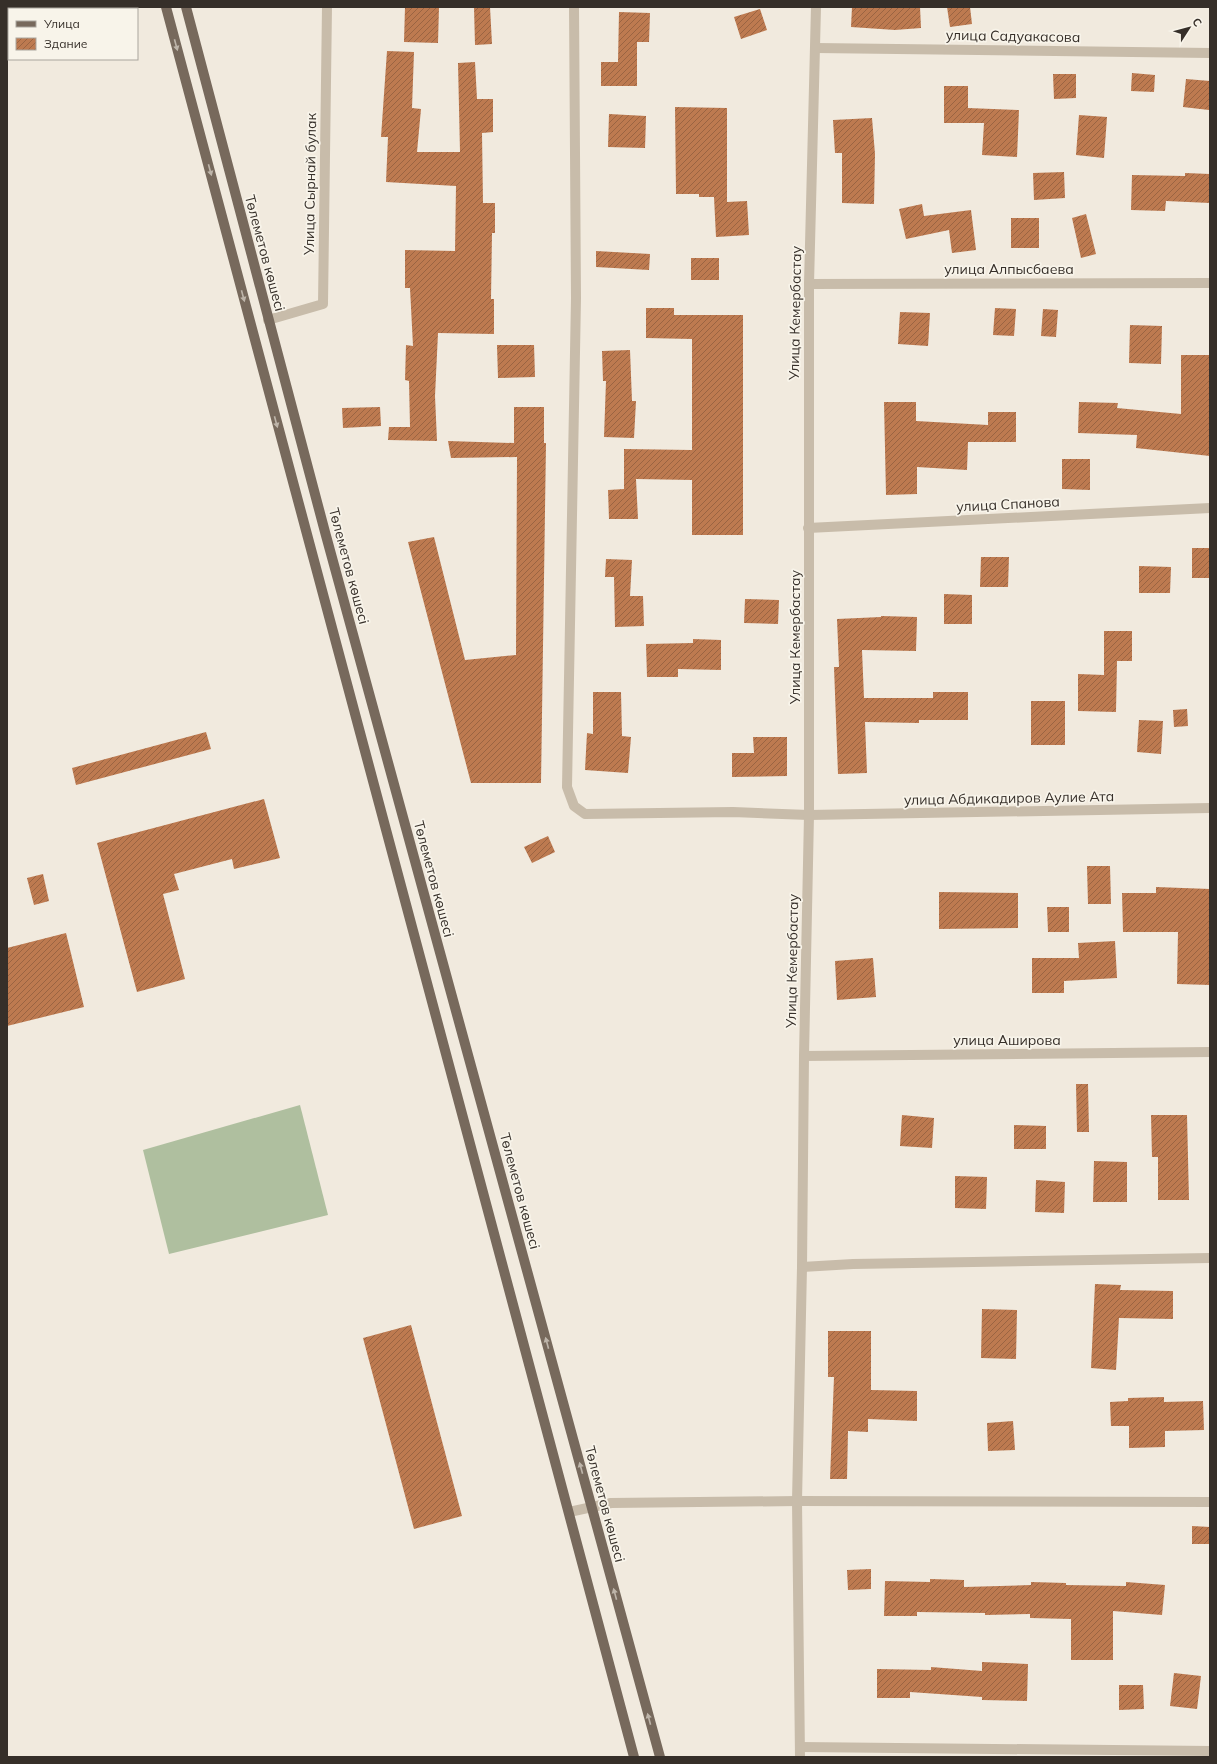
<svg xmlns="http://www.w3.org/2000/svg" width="1217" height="1764" font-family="Mulish,sans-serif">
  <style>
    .grass { fill: #afbf9f }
    .building { fill: url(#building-hatch) }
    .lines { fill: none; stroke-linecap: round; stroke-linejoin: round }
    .minor { stroke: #c8bcaa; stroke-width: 10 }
    .major { stroke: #77695c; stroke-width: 10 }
    .oneway { fill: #beb5aa }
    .labels { text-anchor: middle; stroke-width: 3.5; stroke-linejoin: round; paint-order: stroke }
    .street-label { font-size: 14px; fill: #362f29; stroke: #f8f4ea }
  </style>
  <defs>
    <pattern id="building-hatch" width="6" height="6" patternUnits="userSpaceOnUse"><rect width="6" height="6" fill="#bd7a50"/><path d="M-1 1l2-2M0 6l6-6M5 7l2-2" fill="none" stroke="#9a6442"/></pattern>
  </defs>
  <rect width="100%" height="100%" fill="#f1eade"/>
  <polygon class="grass" points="300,1105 328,1215 169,1254 143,1150"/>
  <g class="building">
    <polygon points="405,7 439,7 438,43 404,42"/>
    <polygon points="474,7 490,7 492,44 475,45"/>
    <polygon points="852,7 920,7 921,28 895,30 851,27"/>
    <polygon points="947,7 970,7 972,24 950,27"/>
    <polygon points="760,9 767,30 741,39 734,17"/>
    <polygon points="619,12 650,13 649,42 637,42 637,86 601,86 601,62 618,62"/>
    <polygon points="387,51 414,52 412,108 421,109 417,152 460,152 458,63 475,62 477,99 493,99 493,132 482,133 483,203 495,203 495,233 492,233 491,299 494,299 494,334 438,333 435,396 437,441 388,440 389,427 410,427 409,381 405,380 406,345 413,346 410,288 405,288 405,250 455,251 456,186 386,182 388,137 381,137"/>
    <polygon points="1132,73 1155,75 1154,92 1131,91"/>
    <polygon points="1053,74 1076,74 1076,98 1054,99"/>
    <polygon points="1186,79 1210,81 1209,110 1183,107"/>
    <polygon points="944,86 968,86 968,108 1019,110 1017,157 982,155 984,123 944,123"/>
    <polygon points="675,107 727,108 727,202 747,201 749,235 716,237 714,197 699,197 699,194 676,194"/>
    <polygon points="609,114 646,116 645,148 608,147"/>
    <polygon points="1079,115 1107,117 1104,158 1076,155"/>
    <polygon points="872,118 875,154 874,204 842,203 842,153 835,153 833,120"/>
    <polygon points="1064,172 1065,198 1034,200 1033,173"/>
    <polygon points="1185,173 1210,174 1210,203 1166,201 1165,211 1131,210 1132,175 1185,176"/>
    <polygon points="922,204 924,216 971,210 976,250 952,253 949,230 906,239 899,209"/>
    <polygon points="1086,214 1096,254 1081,258 1072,218"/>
    <rect x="1011" y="218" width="28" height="30"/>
    <polygon points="596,251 650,254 649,270 596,267"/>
    <rect x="691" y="258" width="28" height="22"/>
    <polygon points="646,308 674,308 674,315 743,315 743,535 692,535 692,480 636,479 638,519 609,519 608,490 624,489 624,449 692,450 692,339 646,338"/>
    <polygon points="995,308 1016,309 1014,336 993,335"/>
    <polygon points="1043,309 1058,310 1056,337 1041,336"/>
    <polygon points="900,312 930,313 928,346 898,344"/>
    <polygon points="1130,325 1162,326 1161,364 1129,363"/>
    <polygon points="497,345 534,345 535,377 498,378"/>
    <polygon points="630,350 632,401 636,401 634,438 604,437 606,381 603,381 602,351"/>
    <polygon points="1181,355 1210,355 1210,456 1136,448 1137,435 1078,433 1079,402 1118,403 1117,408 1181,414"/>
    <polygon points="884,402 916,402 916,421 988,425 988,412 1016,412 1016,442 968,442 967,470 917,467 917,494 886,495"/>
    <polygon points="380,407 381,426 343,428 342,408"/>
    <polygon points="514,407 544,407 544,443 546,443 541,783 471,783 408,542 434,537 465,660 516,655 517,457 451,458 448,441 514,443"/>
    <polygon points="1062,459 1090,459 1090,490 1062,489"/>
    <rect x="1192" y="548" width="18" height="30"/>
    <polygon points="981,557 1009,557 1008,587 980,587"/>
    <polygon points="606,559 632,560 630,596 643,596 644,626 615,627 614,577 605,577"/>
    <polygon points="1139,566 1171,567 1170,593 1139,593"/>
    <polygon points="944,594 972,595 972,624 944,624"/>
    <polygon points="745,599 779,600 778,624 744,623"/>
    <polygon points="881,616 917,617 916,651 862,650 864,698 933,698 933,692 968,692 968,720 919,720 919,723 865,722 867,773 838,774 834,667 839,667 837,619 881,617"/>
    <polygon points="1104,631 1132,631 1132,661 1117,661 1116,712 1078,711 1078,674 1104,675"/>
    <polygon points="693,639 721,640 721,670 678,669 678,677 647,677 646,644 693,643"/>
    <polygon points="593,692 621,692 622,736 631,737 628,773 585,770 587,733 593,734"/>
    <rect x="1031" y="701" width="34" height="44"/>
    <polygon points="1187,709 1188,726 1174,727 1173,710"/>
    <polygon points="1139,720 1163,721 1161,754 1137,752"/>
    <polygon points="206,732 211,749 76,785 72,768"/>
    <polygon points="753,737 787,737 787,776 732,777 732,753 754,753"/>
    <polygon points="264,799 280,858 234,869 232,859 174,874 179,890 163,894 185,979 137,992 97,843"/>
    <polygon points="548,836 555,852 532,863 524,847"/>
    <polygon points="1087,866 1110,866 1111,904 1088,904"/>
    <polygon points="43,874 49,901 34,905 27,878"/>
    <polygon points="1156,887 1210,889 1210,985 1177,984 1178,932 1123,932 1122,893 1156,893"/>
    <polygon points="939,892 1018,893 1018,928 939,929"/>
    <polygon points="1047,907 1069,907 1069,932 1048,932"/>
    <polygon points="66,933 84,1007 7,1026 7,948"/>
    <polygon points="1115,941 1117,978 1064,981 1064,993 1032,993 1032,958 1079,958 1078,943"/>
    <polygon points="873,958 876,997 837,1000 835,961"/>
    <polygon points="1076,1084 1088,1084 1089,1132 1077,1132"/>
    <polygon points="902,1115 934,1118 932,1148 900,1146"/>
    <polygon points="1151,1115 1187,1115 1189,1200 1158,1200 1158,1157 1152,1157"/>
    <polygon points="1014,1125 1046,1126 1046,1149 1014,1149"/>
    <polygon points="1094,1161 1127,1162 1127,1202 1093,1202"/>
    <polygon points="955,1176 987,1177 986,1209 955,1208"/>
    <polygon points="1036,1180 1065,1182 1064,1213 1035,1212"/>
    <polygon points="1095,1284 1121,1285 1120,1290 1173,1291 1173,1319 1119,1318 1116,1370 1091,1368"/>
    <polygon points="982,1309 1017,1310 1016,1359 981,1358"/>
    <polygon points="411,1325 462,1516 414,1529 363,1338"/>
    <polygon points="828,1331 871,1331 871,1390 917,1391 917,1421 868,1419 868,1432 848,1431 847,1479 830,1479 834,1377 828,1377"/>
    <polygon points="1164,1397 1164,1402 1203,1401 1204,1430 1165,1431 1165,1447 1129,1448 1129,1426 1111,1426 1110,1402 1128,1401 1128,1398"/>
    <polygon points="1013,1421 1015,1450 988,1451 987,1423"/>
    <polygon points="1192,1526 1210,1527 1210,1544 1192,1544"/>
    <polygon points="871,1569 871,1589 848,1590 847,1570"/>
    <polygon points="930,1579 964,1580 964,1587 1031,1585 1031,1582 1066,1583 1066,1585 1126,1586 1126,1582 1165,1585 1162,1615 1113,1611 1113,1660 1071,1660 1071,1619 1030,1618 1030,1614 985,1615 985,1613 917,1612 917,1616 884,1616 885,1581 930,1582"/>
    <polygon points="982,1662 1028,1664 1027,1701 982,1700 982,1697 910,1692 910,1698 877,1698 877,1669 931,1670 931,1667 982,1671"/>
    <polygon points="1174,1673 1201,1676 1197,1709 1170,1706"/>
    <polygon points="1119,1685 1143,1685 1144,1709 1119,1710"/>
  </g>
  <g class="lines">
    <g class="minor">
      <polyline points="574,7 576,298 567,787 574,806 585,814 733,812 809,815 1210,808"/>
      <polyline points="816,48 1210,53"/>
      <polyline points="809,284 1210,283"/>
      <polyline points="268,320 323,304 327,7"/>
      <polyline points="808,528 1210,508"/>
      <polyline points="804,1056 1210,1052"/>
      <polyline points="802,1267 804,1056 809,815 809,284 816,7"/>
      <polyline points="569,1512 611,1503 797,1501 1210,1502"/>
      <polyline points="800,1747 1210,1751"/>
      <polyline points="800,1757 797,1501 802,1267 853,1264 1210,1258"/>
    </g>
    <g class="major">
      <polyline points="166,7 634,1757"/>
      <polyline points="186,7 325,532 660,1757"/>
    </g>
  </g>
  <defs><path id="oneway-solid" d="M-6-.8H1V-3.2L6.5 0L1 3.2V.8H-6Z"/></defs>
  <g class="oneway">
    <use href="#oneway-solid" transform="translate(176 45) rotate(75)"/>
    <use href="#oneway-solid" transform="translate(210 170) rotate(75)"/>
    <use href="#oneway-solid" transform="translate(243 296) rotate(75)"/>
    <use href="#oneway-solid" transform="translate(276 422) rotate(75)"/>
    <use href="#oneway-solid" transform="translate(547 1343) rotate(-105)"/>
    <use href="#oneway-solid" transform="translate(581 1468) rotate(-105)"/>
    <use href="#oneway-solid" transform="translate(615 1594) rotate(-105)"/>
    <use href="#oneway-solid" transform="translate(649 1719) rotate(-105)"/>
  </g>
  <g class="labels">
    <g class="street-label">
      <text transform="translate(1013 36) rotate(1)" y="5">улица Садуакасова</text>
      <text transform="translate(310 184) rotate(-89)" y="5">Улица Сырнай булак</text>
      <text transform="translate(265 253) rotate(75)" y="5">Төлеметов көшесі</text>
      <text x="1009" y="274">улица Алпысбаева</text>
      <text transform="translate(795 313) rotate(-89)" y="5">Улица Кемербастау</text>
      <text transform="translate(1008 504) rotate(-3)" y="5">улица Спанова</text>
      <text transform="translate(349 566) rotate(75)" y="5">Төлеметов көшесі</text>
      <text transform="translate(795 637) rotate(-90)" y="5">Улица Кемербастау</text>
      <text transform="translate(1009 798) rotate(-1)" y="5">улица Абдикадиров Аулие Ата</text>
      <text transform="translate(434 879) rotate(75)" y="5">Төлеметов көшесі</text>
      <text transform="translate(792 961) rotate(-89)" y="5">Улица Кемербастау</text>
      <text x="1007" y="1045">улица Аширова</text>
      <text transform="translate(520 1191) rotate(75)" y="5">Төлеметов көшесі</text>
      <text transform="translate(605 1504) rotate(75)" y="5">Төлеметов көшесі</text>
    </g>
  </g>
  <rect width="1217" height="1764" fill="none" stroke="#362f29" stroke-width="16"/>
  <rect x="8" y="8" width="130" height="52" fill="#f8f4ea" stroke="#aaa59d"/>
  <rect x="16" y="21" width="20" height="6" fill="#77695c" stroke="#aaa59d"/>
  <text x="44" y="28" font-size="12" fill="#362f29">Улица</text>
  <rect x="16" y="38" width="20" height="12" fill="url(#building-hatch)" stroke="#aaa59d"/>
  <text x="44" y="48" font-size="12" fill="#362f29">Здание</text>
  <g transform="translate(1189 28) rotate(54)" stroke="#f8f4ea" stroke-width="3" paint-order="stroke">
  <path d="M0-3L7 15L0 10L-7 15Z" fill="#362f29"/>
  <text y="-6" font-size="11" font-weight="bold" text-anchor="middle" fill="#362f29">С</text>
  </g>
</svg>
